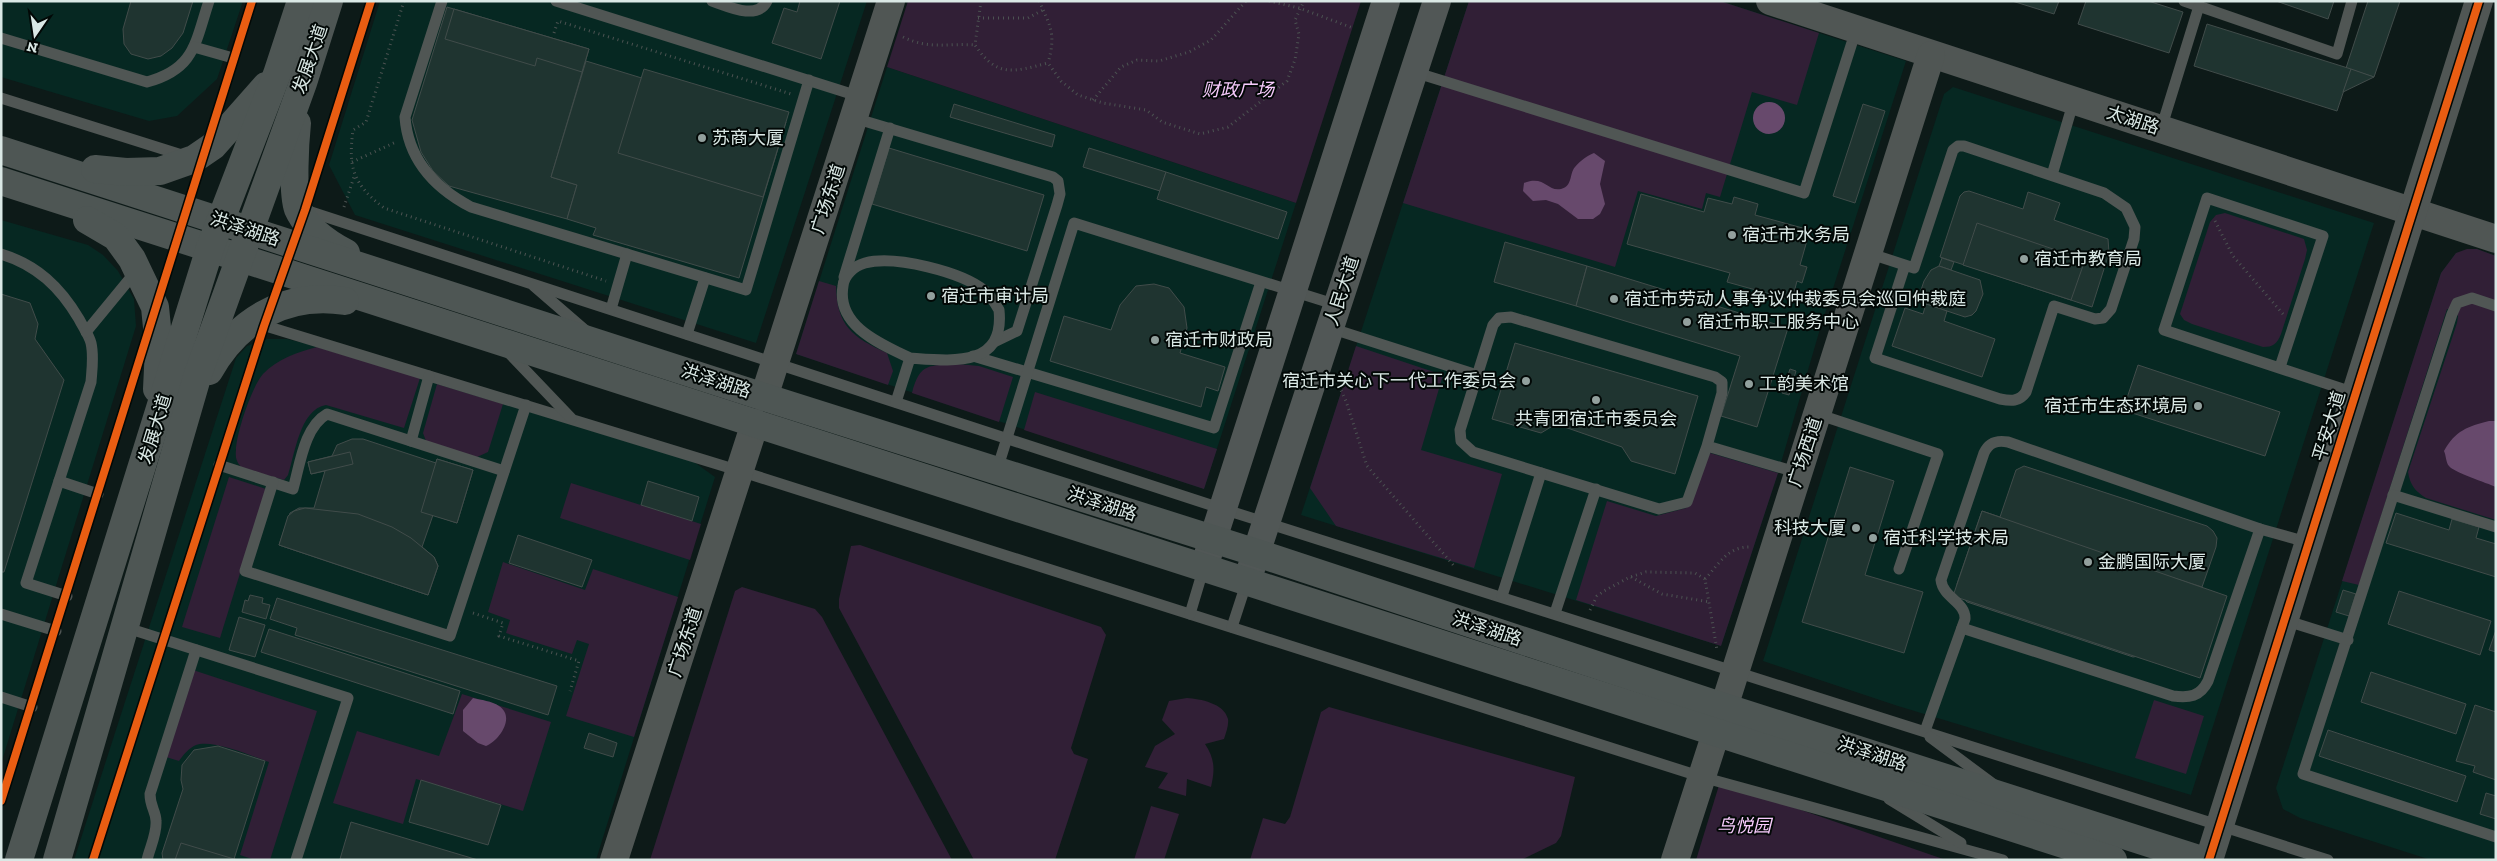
<svg xmlns="http://www.w3.org/2000/svg" width="2497" height="861" font-family="'Zilla Slab','Noto Sans SC',serif">
  <style>
    .built { fill: #062822 }
    .green { fill: #311f36 }
    .water { fill: #67496c }
    .building { fill: #1f3430; stroke: #414c4a }
    .lines { fill: none; stroke-linecap: round; stroke-linejoin: round }
    .path { stroke: #4c5352; stroke-width: 3; stroke-dasharray: 1 4; stroke-linecap: butt }
    .service { stroke: #505654; stroke-width: 11 }
    .tertiary { stroke: #505654; stroke-width: 28 }
    .secondary { stroke: #515756; stroke-width: 28 }
    .primary { stroke: #4e5654; stroke-width: 28 }
    .cycleway-casing { stroke: #020806; stroke-width: 11 }
    .cycleway { stroke: #e95d12; stroke-width: 8 }
    .poi-dot { fill: #92a09d; stroke: #020806; stroke-width: 2 }
    .labels { text-anchor: middle; stroke-width: 4; stroke-linejoin: round; paint-order: stroke }
    .street-label { font-size: 18px; fill: #dae8e5; stroke: #020806 }
    .park-label { font-size: 18px; font-style: italic; fill: #f8cbfd; stroke: #020806 }
    .poi-label { font-size: 18px; fill: #dae8e5; stroke: #020806; text-anchor: start }
  </style>
  <rect width="100%" height="100%" fill="#0d1a18"/>
  <g class="built">
    <polygon points="1,1 243,1 217,79 177,116 149,121 1,77"/>
    <polygon points="380,1 867,1 756,343 355,215 329,165"/>
    <polygon points="1469,1 1720,1 1906,61 1820,329 1778,473 1721,646 1301,515"/>
    <polygon points="887,67 1296,203 1204,489 796,354"/>
    <polygon points="1953,87 2374,223 2191,795 1898,706 1763,661 1944,94"/>
    <polygon points="1,220 88,245 103,255 118,271 134,299 136,326 1,764"/>
    <polygon points="2477,249 2496,256 2496,860 2431,860 2300,818 2283,809 2276,788 2441,273 2456,253"/>
    <polygon points="267,339 287,339 308,344 694,462 715,477 596,860 74,860 236,358 247,346"/>
  </g>
  <g class="green">
    <polygon points="908,1 1361,1 1296,203 887,67"/>
    <polygon points="1469,1 1720,1 1819,33 1797,105 1752,92 1720,197 1706,193 1702,209 1638,191 1615,267 1403,203"/>
    <path d="M2225,213L2304,239L2307,250L2305,259L2281,334C2277,344 2273,347 2263,347L2192,324L2184,320L2180,314L2210,222L2216,215Z"/>
    <path d="M2467,249H2477L2496,256V520L2426,498C2415,491 2410,485 2408,472L2457,323L2458,316L2454,311L2447,309L2359,585L2342,581L2441,273L2456,253Z"/>
    <path d="M819,281L836,286C837,326 852,337 887,353L893,371L888,385L796,354Z"/>
    <polygon points="1356,346 1443,375 1421,450 1502,474 1474,568 1336,526 1310,488"/>
    <path d="M317,347L420,378L404,428L326,405C300,409 295,454 288,475L284,480L242,468C237,463 235,458 236,450C236,434 252,386 263,374C277,359 298,352 317,347Z"/>
    <path d="M958,364L979,366L1013,377L999,422L912,393C920,362 929,366 958,364Z"/>
    <polygon points="437,384 503,404 488,452 475,458 426,441 423,433"/>
    <polygon points="1035,392 1217,449 1204,489 1024,430"/>
    <polygon points="1710,453 1778,473 1721,646 1576,600 1607,501 1656,516 1686,508"/>
    <polygon points="229,477 266,489 220,638 182,627"/>
    <polygon points="571,483 701,524 690,560 560,518"/>
    <polygon points="860,545 1101,627 1106,635 1071,748 1074,754 1088,759 1055,860 974,860 839,608 839,599 851,546"/>
    <polygon points="503,562 585,590 593,569 678,597 634,737 566,716 589,644 577,640 572,654 506,633 510,620 488,612"/>
    <polygon points="742,587 815,609 822,617 952,860 650,860 735,591"/>
    <path d="M193,670L317,711L270,860H255L240,855L269,762C252,756 212,739 196,745C189,748 183,755 179,761L166,757Z"/>
    <polygon points="462,694 551,722 523,811 416,779 403,824 333,803 357,731 439,756"/>
    <path d="M1187,698C1200,699 1224,703 1228,719C1229,725 1226,733 1224,739L1205,744C1215,759 1215,770 1211,787L1187,779L1186,796L1158,788L1168,773L1145,767L1155,746L1175,734L1162,720L1169,701Z"/>
    <polygon points="2154,700 2204,716 2186,774 2135,758"/>
    <polygon points="1329,707 1575,777 1561,836 1556,843 1521,860 1250,860 1263,818 1285,824 1290,817 1321,712"/>
    <polygon points="1720,782 1946,860 1696,860"/>
    <polygon points="1151,806 1179,814 1164,860 1134,860"/>
  </g>
  <g class="water">
    <circle cx="1769" cy="118" r="16"/>
    <path d="M1594,153L1605,161L1600,184L1605,204L1600,214L1593,219H1578L1558,204L1546,200L1533,201L1523,191L1524,183C1545,175 1547,192 1561,189C1573,186 1569,174 1575,167C1580,161 1588,155 1594,153Z"/>
    <path d="M2489,421H2496V487C2487,483 2453,472 2449,466C2446,463 2446,455 2444,451C2455,431 2468,426 2489,421Z"/>
    <path d="M473,698C481,700 492,701 499,706C516,717 499,741 486,746L478,743L463,731V710Z"/>
  </g>
  <g class="building">
    <polygon points="131,1 193,1 183,33 172,48 161,56 148,59 131,54 124,44 123,29"/>
    <polygon points="800,1 840,1 821,59 772,43 784,8 797,12"/>
    <polygon points="2012,1 2059,1 2054,14"/>
    <polygon points="2086,1 2148,1 2183,12 2169,53 2078,24"/>
    <polygon points="2276,1 2334,1 2328,19"/>
    <polygon points="2368,1 2400,1 2374,77 2346,68"/>
    <polygon points="447,7 589,49 551,177 577,185 567,219 449,186 433,171 421,152 412,120"/>
    <polygon points="454,9 589,49 582,72 537,58 535,66 445,39"/>
    <polygon points="2207,24 2351,69 2337,111 2194,66"/>
    <polygon points="586,61 786,122 739,278 593,235 596,228 567,219 577,185 551,177"/>
    <polygon points="644,69 789,112 763,197 618,153"/>
    <polygon points="2351,69 2374,77 2343,92"/>
    <polygon points="954,104 1055,135 1052,147 950,117"/>
    <polygon points="1863,104 1885,111 1855,203 1833,196"/>
    <polygon points="889,148 1044,195 1027,251 872,204"/>
    <polygon points="1089,148 1166,172 1160,191 1083,167"/>
    <polygon points="1166,172 1287,212 1278,239 1157,199"/>
    <polygon points="1969,191 2023,209 2028,192 2060,203 2054,220 2108,239 2109,253 2092,307 1940,257 1960,196 1964,192"/>
    <polygon points="1641,194 1704,212 1708,198 1732,204 1734,197 1758,204 1755,215 1810,230 1800,265 1807,267 1802,283 1797,281 1792,300 1727,282 1730,273 1627,244"/>
    <polygon points="1977,223 2085,260 2071,300 1963,265"/>
    <polygon points="1505,242 1587,266 1576,306 1494,282"/>
    <polygon points="1942,258 1954,262 1951,270 1939,266"/>
    <polygon points="1587,266 1788,328 1757,427 1721,416 1740,356 1576,306"/>
    <polygon points="1939,266 1980,280 1983,294 1976,311 1972,315 1965,317 1926,304 1921,290 1924,281 1931,270"/>
    <polygon points="1154,284 1169,288 1184,307 1187,328 1180,353 1225,367 1218,391 1206,387 1201,407 1050,361 1064,316 1111,330 1120,305 1136,286"/>
    <polygon points="1,294 30,303 38,324 35,339 64,380 4,572 1,572"/>
    <polygon points="1926,304 1947,311 1944,321 1995,339 1982,377 1892,346 1905,308 1923,314"/>
    <polygon points="1515,343 1698,396 1675,474 1631,461 1622,447 1556,424 1541,433 1492,419"/>
    <polygon points="2138,365 2280,412 2265,456 2123,410"/>
    <polygon points="1790,369 1796,371 1789,395 1782,393"/>
    <polygon points="352,439 363,439 436,463 437,459 473,470 457,523 433,515 422,547 434,557 438,566 428,595 279,545 290,513 299,508 314,508 325,471 311,474 308,462 332,456 337,445"/>
    <polygon points="350,452 353,464 311,474 308,462"/>
    <polygon points="437,459 473,470 457,523 421,512"/>
    <polygon points="2024,466 2207,526 2213,531 2217,538 2216,547 2202,587 2174,578 2150,651 2144,655 2133,657 1967,602 1960,594 1957,584 1982,511 2000,517 2016,470"/>
    <polygon points="1850,467 1894,481 1865,575 1923,592 1904,653 1802,622"/>
    <polygon points="648,481 699,497 692,521 641,505"/>
    <polygon points="305,508 358,514 392,527 411,538 434,557 438,566 428,595 279,545 288,516 294,511"/>
    <polygon points="1982,511 2227,596 2200,678 1953,596"/>
    <polygon points="2396,513 2449,530 2452,519 2479,527 2476,538 2496,544 2496,577 2386,543"/>
    <polygon points="518,535 592,560 582,587 509,563"/>
    <polygon points="2343,590 2356,594 2349,616 2336,612"/>
    <polygon points="2399,591 2491,621 2480,655 2388,624"/>
    <polygon points="250,595 263,598 262,603 270,605 266,619 242,612 245,600 248,601"/>
    <polygon points="277,598 557,686 548,715 295,635 297,628 270,619"/>
    <polygon points="239,617 265,625 255,657 229,650"/>
    <polygon points="269,629 460,691 453,714 261,652"/>
    <polygon points="2496,630 2496,652 2489,650"/>
    <polygon points="2371,672 2466,704 2456,734 2361,702"/>
    <polygon points="2475,705 2496,712 2496,780 2473,772 2475,766 2456,761"/>
    <polygon points="2328,730 2466,776 2457,802 2319,756"/>
    <polygon points="589,733 617,743 613,757 584,748"/>
    <polygon points="218,746 265,761 234,859 238,860 163,860 162,853 183,789 181,780 182,765 194,750"/>
    <polygon points="421,780 501,805 488,845 409,822"/>
    <polygon points="2486,793 2496,796 2496,819 2480,814"/>
    <polygon points="351,822 478,860 344,860 340,859"/>
    <polygon points="181,843 234,859 238,860 175,860"/>
  </g>
  <g class="lines">
    <g class="path">
      <path d="M404,1L366,122L353,130C348,168 353,184 384,208L606,281"/>
      <path d="M981,1L975,45C997,78 1013,72 1048,63L1061,81L1078,95L1103,103L1146,110L1162,122L1200,134L1228,127L1287,81L1295,60L1299,34L1295,20L1304,1"/>
      <path d="M1039,1C1051,27 1056,35 1048,63"/>
      <polyline points="1269,1 1299,8 1353,28"/>
      <polyline points="978,18 1028,18 1043,10"/>
      <polyline points="554,33 558,21 791,94"/>
      <path d="M903,37C930,50 947,43 975,45"/>
      <polyline points="1093,100 1121,67 1137,60 1159,61 1189,52 1211,40 1246,1"/>
      <polyline points="352,162 396,142"/>
      <polyline points="344,207 354,177"/>
      <polyline points="2215,221 2233,256 2283,314"/>
      <polyline points="1339,386 1346,401 1367,466 1455,567"/>
      <polyline points="1631,577 1662,594 1710,602"/>
      <path d="M1705,579C1720,563 1728,546 1751,547"/>
      <polyline points="1590,610 1597,596 1604,591 1630,577 1646,572 1695,573 1705,579 1717,650"/>
      <polyline points="473,613 503,623 499,636 579,661 570,691"/>
    </g>
    <g class="service">
      <path d="M442,1L405,117C408,159 435,188 471,207L746,290L809,80"/>
      <polyline points="556,1 861,97"/>
      <path d="M712,1C727,6 757,21 767,1"/>
      <polyline points="2184,1 2337,54 2352,1"/>
      <path d="M1,38L147,82C195,69 195,43 209,1"/>
      <polyline points="194,47 233,58"/>
      <polyline points="1414,72 1804,193 1856,30"/>
      <polyline points="1,98 185,156"/>
      <polyline points="854,118 1053,177 1058,181 1060,194 1057,205 1017,331 996,341"/>
      <polyline points="2161,129 2199,6"/>
      <polyline points="2052,175 2074,100"/>
      <polyline points="305,210 1223,509 2328,860"/>
      <path d="M1868,253L1914,268L1953,150L1958,146H1964L2104,193L2126,208L2135,227L2134,239L2111,309L2103,318L2095,319L2054,306L2026,392C2019,402 2011,401 2000,399L1875,358L1905,265"/>
      <path d="M1,254C37,265 60,287 79,319C83,327 89,335 91,343C94,356 92,369 91,382L26,583L67,596"/>
      <polyline points="844,277 890,128"/>
      <polyline points="534,286 586,331"/>
      <polyline points="2496,306 2472,298 2457,303 2452,314 2303,774 2496,837"/>
      <polyline points="611,309 627,254"/>
      <polyline points="256,323 740,471 1702,777 2003,860"/>
      <polyline points="1330,328 1477,375"/>
      <polyline points="86,332 137,270"/>
      <polyline points="687,334 705,278"/>
      <polyline points="508,352 571,418"/>
      <polyline points="973,356 1214,428 1261,282"/>
      <polyline points="2280,367 2323,236 2207,198 2164,330 2355,393"/>
      <path d="M896,402L910,358C952,361 1005,368 999,310C995,303 991,296 985,291C962,272 895,255 865,263C854,266 844,275 843,286C836,326 881,344 910,358"/>
      <polyline points="1817,414 1938,454 1899,569"/>
      <polyline points="411,441 429,376"/>
      <polyline points="1707,446 1722,393 1722,382 1715,377 1511,317 1499,318 1493,325 1460,430 1461,441 1473,452 1659,509 1687,502 1707,446 1799,473"/>
      <path d="M219,465L293,489C300,465 304,427 327,414L504,471"/>
      <polyline points="997,470 1074,223 1337,305"/>
      <polyline points="59,481 98,494"/>
      <polyline points="273,482 245,571 450,636 526,405"/>
      <polyline points="2393,495 2496,527"/>
      <polyline points="1502,596 1541,473"/>
      <polyline points="1555,613 1596,489"/>
      <polyline points="1,614 56,631"/>
      <polyline points="1190,614 1204,567"/>
      <polyline points="2284,620 2348,640"/>
      <polyline points="124,627 348,698 296,860"/>
      <polyline points="1232,627 1247,581"/>
      <path d="M1962,628L2173,696C2189,698 2200,697 2208,681L2260,529"/>
      <polyline points="1,697 32,707"/>
      <path d="M1925,731L1965,619C1966,602 1943,598 1941,580L1984,453C1989,442 1997,440 2008,442L2260,529L2307,542"/>
      <polyline points="1930,737 1993,784"/>
      <polyline points="1,794 3,794"/>
      <polyline points="1889,799 1961,843"/>
      <path d="M147,860C150,847 157,834 156,821C156,811 150,807 150,794L196,650"/>
    </g>
    <g class="tertiary">
      <polyline points="1770,1 2496,239"/>
      <polyline points="764,397 891,1"/>
      <polyline points="1724,707 1931,55"/>
      <polyline points="614,860 755,423"/>
      <polyline points="1675,860 1716,733"/>
      <polyline points="2209,860 2479,1"/>
    </g>
    <g class="secondary">
      <polyline points="1204,567 1386,1"/>
      <polyline points="1247,581 1437,1"/>
    </g>
    <g class="primary">
      <path d="M297,123C295,142 292,192 298,209C307,229 327,243 346,253"/>
      <polyline points="1,150 764,397 1257,553 1724,707 2202,860"/>
      <polyline points="95,169 126,172 160,171 194,159 213,146 266,86"/>
      <polyline points="1,181 2113,860"/>
      <polyline points="87,220 116,237 132,259 155,307 159,348 157,389"/>
      <path d="M209,371C238,320 285,292 345,301"/>
      <polyline points="19,860 210,248 277,74 301,1"/>
      <polyline points="57,860 198,374 303,83 329,1"/>
    </g>
    <defs>
      <g id="cycleway">
        <polyline points="1,801 252,1"/>
        <polyline points="93,860 264,326 305,210 371,1"/>
        <polyline points="2209,860 2479,1"/>
      </g>
    </defs>
    <use href="#cycleway" class="cycleway-casing"/>
    <use href="#cycleway" class="cycleway"/>
  </g>
  <g class="poi-dot">
    <circle cx="702" cy="138" r="5"/>
    <circle cx="1732" cy="235" r="5"/>
    <circle cx="2024" cy="259" r="5"/>
    <circle cx="931" cy="296" r="5"/>
    <circle cx="1614" cy="299" r="5"/>
    <circle cx="1687" cy="322" r="5"/>
    <circle cx="1155" cy="340" r="5"/>
    <circle cx="1526" cy="381" r="5"/>
    <circle cx="1749" cy="384" r="5"/>
    <circle cx="1596" cy="400" r="5"/>
    <circle cx="2198" cy="406" r="5"/>
    <circle cx="1856" cy="528" r="5"/>
    <circle cx="1873" cy="538" r="5"/>
    <circle cx="2088" cy="562" r="5"/>
  </g>
  <g class="labels">
    <g class="street-label">
      <text transform="translate(310 59) rotate(-71)" y="6">发展大道</text>
      <text transform="translate(2133 120) rotate(18)" y="6">太湖路</text>
      <text transform="translate(828 199) rotate(-72)" y="6">广场东道</text>
      <text transform="translate(245 229) rotate(18)" y="6">洪泽湖路</text>
      <text transform="translate(1342 291) rotate(-72)" y="6">人民大道</text>
      <text transform="translate(716 381) rotate(18)" y="6">洪泽湖路</text>
      <text transform="translate(2329 426) rotate(-73)" y="6">平安大道</text>
      <text transform="translate(155 429) rotate(-73)" y="6">发展大道</text>
      <text transform="translate(1805 452) rotate(-72)" y="6">广场西道</text>
      <text transform="translate(1102 504) rotate(18)" y="6">洪泽湖路</text>
      <text transform="translate(1487 629) rotate(18)" y="6">洪泽湖路</text>
      <text transform="translate(685 642) rotate(-72)" y="6">广场东道</text>
      <text transform="translate(1872 754) rotate(18)" y="6">洪泽湖路</text>
    </g>
    <g class="park-label">
      <text x="1238" y="96">财政广场</text>
      <text x="1744" y="832">鸟悦园</text>
    </g>
    <g class="poi-label">
      <text x="712" y="144">苏商大厦</text>
      <text x="1742" y="241">宿迁市水务局</text>
      <text x="2034" y="265">宿迁市教育局</text>
      <text x="941" y="302">宿迁市审计局</text>
      <text x="1624" y="305">宿迁市劳动人事争议仲裁委员会巡回仲裁庭</text>
      <text x="1697" y="328">宿迁市职工服务中心</text>
      <text x="1165" y="346">宿迁市财政局</text>
      <text x="1516" y="387" text-anchor="end">宿迁市关心下一代工作委员会</text>
      <text x="1759" y="390">工韵美术馆</text>
      <text x="2188" y="412" text-anchor="end">宿迁市生态环境局</text>
      <text x="1596" y="425" text-anchor="middle">共青团宿迁市委员会</text>
      <text x="1846" y="534" text-anchor="end">科技大厦</text>
      <text x="1883" y="544">宿迁科学技术局</text>
      <text x="2098" y="568">金鹏国际大厦</text>
    </g>
  </g>
  <rect width="2497" height="861" fill="none" stroke="#dae8e5" stroke-width="5"/>
  <g transform="translate(35 35) rotate(193)" stroke="#020806" stroke-width="4" paint-order="stroke">
  <path d="M0-4L9 19L0 12L-9 19Z" fill="#dae8e5"/>
  <text y="-8" font-size="14" font-weight="bold" text-anchor="middle" fill="#dae8e5">N</text>
  </g>
</svg>
